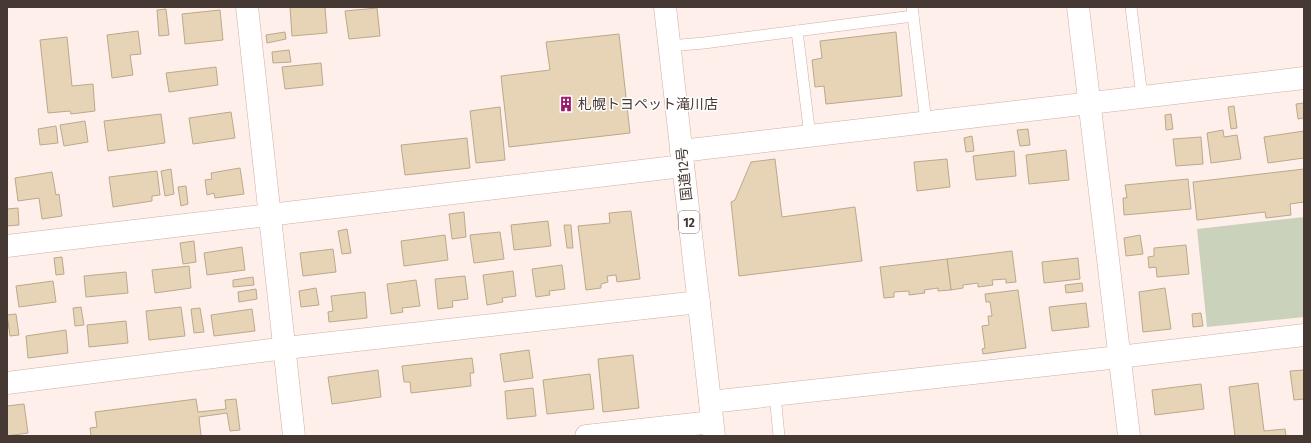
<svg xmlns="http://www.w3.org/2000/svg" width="1311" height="443" font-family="'Fira Sans Condensed','Noto Sans JP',sans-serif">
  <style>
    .green { fill: #cbd2bc }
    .building { fill: #e7d4b7; stroke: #bba98c }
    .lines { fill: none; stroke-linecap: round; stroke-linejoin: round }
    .lane-casing { stroke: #d1aea2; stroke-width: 12 }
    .street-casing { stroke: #d1aea2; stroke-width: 23 }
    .highway-casing { stroke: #d1aea2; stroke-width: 23 }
    .lane { stroke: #fff; stroke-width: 11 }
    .street { stroke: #fff; stroke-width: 22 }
    .highway { stroke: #fff; stroke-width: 22 }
    .labels { text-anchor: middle; stroke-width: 3; stroke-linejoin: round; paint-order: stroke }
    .shield { fill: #fff; stroke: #7e7470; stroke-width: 1 }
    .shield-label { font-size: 13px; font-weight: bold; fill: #463833 }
    .poi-label { font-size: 14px; fill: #463833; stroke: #fff; text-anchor: start }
    .street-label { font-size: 14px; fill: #463833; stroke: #fff }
  </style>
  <rect width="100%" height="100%" fill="#feefea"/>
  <polygon class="green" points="1304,217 1304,317 1207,327 1197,229"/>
  <g class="building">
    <polygon points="290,7 325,7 327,33 292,36"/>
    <polygon points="377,8 380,36 349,39 345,11"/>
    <polygon points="166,9 169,35 159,36 157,10"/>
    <polygon points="220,10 223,40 185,44 182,14"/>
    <polygon points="138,31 141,54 130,55 133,75 112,78 107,35"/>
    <polygon points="285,32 286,39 267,43 266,35"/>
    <polygon points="896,32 902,96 826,104 824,86 815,87 812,60 822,58 820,41"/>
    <polygon points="619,34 630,133 509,147 501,76 550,70 546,42"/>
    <polygon points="67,37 72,86 93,84 95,111 71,114 70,111 48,113 40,40"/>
    <polygon points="289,50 291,62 273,63 272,52"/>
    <polygon points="321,63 323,85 285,89 282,67"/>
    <polygon points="216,67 218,85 169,92 166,73"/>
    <polygon points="1304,103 1304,118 1298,119 1296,104"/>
    <polygon points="1234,106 1237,128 1231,129 1228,107"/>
    <polygon points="500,107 505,160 476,163 470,111"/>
    <polygon points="231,112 235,138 193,144 189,118"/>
    <polygon points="161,114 165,143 108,151 104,121"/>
    <polygon points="1171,114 1173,129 1166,130 1165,115"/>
    <polygon points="85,121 88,142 64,146 60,125"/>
    <polygon points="56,126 58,143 40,145 38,129"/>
    <polygon points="1028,129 1030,145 1020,146 1017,130"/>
    <polygon points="1223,130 1224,137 1237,135 1241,159 1211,163 1207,133"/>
    <polygon points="1304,131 1304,158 1268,163 1264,137"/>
    <polygon points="972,136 974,151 966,152 964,138"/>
    <polygon points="1201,137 1203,164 1176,166 1173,139"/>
    <polygon points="467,138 470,168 405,175 401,145"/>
    <polygon points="1066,150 1069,180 1029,184 1026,155"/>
    <polygon points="1014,151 1016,176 976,180 973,156"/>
    <polygon points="775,159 782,217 855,207 862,261 739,276 731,202 735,200 751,162"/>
    <polygon points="947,159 950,187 917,191 914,162"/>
    <polygon points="240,168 244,194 215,198 214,193 207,195 205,180 212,179 211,173"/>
    <polygon points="171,169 174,194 165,196 161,171"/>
    <polygon points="1304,169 1304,202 1290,204 1291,215 1266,218 1265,212 1197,220 1193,182"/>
    <polygon points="157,171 160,195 152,196 152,201 113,207 109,177"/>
    <polygon points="52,172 56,195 59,194 62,216 42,219 39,198 18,201 15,178"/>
    <polygon points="1188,179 1191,209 1124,215 1123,198 1127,198 1125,185"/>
    <polygon points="186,186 188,204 181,206 178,187"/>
    <polygon points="18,208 19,225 7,226 7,209"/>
    <polygon points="631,211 640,279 617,282 616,275 607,276 608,282 601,284 601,288 586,290 578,226 610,223 609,213"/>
    <polygon points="464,212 466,237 452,239 449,214"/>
    <polygon points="548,221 551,246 514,250 511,225"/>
    <polygon points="564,225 571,225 573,248 567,248"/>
    <polygon points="347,229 351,253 342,254 338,231"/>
    <polygon points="500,232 504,259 474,263 470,235"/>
    <polygon points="445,235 448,260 404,266 401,241"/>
    <polygon points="1140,235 1143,254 1126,256 1124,238"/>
    <polygon points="194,241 196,262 183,264 180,243"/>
    <polygon points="1186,245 1189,274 1157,277 1156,267 1149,268 1148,257 1154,256 1154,248"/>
    <polygon points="242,247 245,270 207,275 204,253"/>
    <polygon points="333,249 336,272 303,276 300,253"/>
    <polygon points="1012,251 1016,282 1006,283 1006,279 992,280 993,285 978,287 978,283 963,285 963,288 951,290 947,259"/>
    <polygon points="62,257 64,274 56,275 54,258"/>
    <polygon points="1078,258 1080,279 1044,283 1042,262"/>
    <polygon points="947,259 951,290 938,291 938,288 924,290 925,293 909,295 909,291 894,292 894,297 884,298 880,267"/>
    <polygon points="562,265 565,289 549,291 550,295 536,297 532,269"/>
    <polygon points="189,266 191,288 155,293 152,270"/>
    <polygon points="513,271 516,296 502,298 503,302 487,305 483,275"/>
    <polygon points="126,272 128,293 86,297 84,276"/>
    <polygon points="465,276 468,299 452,301 453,307 438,309 435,279"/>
    <polygon points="253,277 254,285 233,287 233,280"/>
    <polygon points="416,280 420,306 402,308 403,312 391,314 387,284"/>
    <polygon points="53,281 56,302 19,307 16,286"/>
    <polygon points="1082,283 1083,291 1066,293 1065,285"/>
    <polygon points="316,288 319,305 301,307 299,291"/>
    <polygon points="1165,288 1171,329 1143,332 1139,292"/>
    <polygon points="256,289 257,299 239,302 238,292"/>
    <polygon points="1018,290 1026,348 983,354 982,349 985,348 982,326 989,325 988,316 992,316 990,302 986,302 985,294"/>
    <polygon points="365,292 367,318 329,322 328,312 333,311 331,296"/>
    <polygon points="1086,303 1089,327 1052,331 1049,307"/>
    <polygon points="81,307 84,325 75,326 73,308"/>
    <polygon points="181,307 185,336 149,340 146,311"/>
    <polygon points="200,308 204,332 194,333 191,309"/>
    <polygon points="252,309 255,331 214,336 211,315"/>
    <polygon points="1201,313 1203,326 1193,327 1192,314"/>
    <polygon points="16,314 19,335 10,336 7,315"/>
    <polygon points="126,321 128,343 89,347 87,325"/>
    <polygon points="66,330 68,353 28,358 26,336"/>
    <polygon points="529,350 533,378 504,382 500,354"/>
    <polygon points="633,355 639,408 603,412 598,359"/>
    <polygon points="472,358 474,373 470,373 471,386 411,393 410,382 404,382 402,366"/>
    <polygon points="378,370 381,397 332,404 328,377"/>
    <polygon points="1304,370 1304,399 1294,400 1290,371"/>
    <polygon points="590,374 594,409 547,414 543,380"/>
    <polygon points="1258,383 1264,431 1285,429 1286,436 1235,436 1229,387"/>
    <polygon points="1201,384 1204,409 1155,415 1152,390"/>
    <polygon points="533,388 536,416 507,419 505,391"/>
    <polygon points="196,399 198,412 226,409 225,400 236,399 240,430 230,431 227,413 199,417 201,436 91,436 90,428 97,427 95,412"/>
    <polygon points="24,404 28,433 7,436 7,406"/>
  </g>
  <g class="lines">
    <defs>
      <g id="lane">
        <polyline points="912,7 926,122"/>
        <polyline points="1131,7 1142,97"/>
        <polyline points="797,31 810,136"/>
        <polyline points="669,46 704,43 913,16"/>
        <polyline points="775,395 779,436"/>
      </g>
      <g id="street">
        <polyline points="247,7 294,436"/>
        <polyline points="1078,7 1129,436"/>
        <polyline points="681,151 1304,78"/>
        <polyline points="7,246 683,166"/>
        <polyline points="7,383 286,348 699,302"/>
        <polyline points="710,402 1119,357 1304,335"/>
        <polyline points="586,436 712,422"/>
      </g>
      <polyline id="highway" points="665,7 714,436"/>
    </defs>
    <use href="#lane" class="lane-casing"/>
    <use href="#street" class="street-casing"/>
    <use href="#highway" class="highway-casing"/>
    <use href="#lane" class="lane"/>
    <use href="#street" class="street"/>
    <use href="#highway" class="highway"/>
  </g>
  <defs>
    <symbol id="building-bare" viewBox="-9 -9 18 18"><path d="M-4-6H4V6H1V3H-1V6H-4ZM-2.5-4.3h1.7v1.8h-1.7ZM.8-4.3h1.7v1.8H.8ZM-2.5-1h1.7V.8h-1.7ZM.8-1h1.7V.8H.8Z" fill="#9d196a" stroke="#fff" stroke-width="2.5" paint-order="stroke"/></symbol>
  </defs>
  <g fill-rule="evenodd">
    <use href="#building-bare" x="555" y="93" width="22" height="22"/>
  </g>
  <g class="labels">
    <rect class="shield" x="679" y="211" width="20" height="22" rx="3"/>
    <g class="shield-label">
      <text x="689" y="227">12</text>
    </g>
    <g class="poi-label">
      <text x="578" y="109">札幌トヨペット滝川店</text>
    </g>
    <g class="street-label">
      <text transform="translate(684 174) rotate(-96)" y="5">国道12号</text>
    </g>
  </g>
  <rect width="1311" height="443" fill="none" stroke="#463833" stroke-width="16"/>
</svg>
